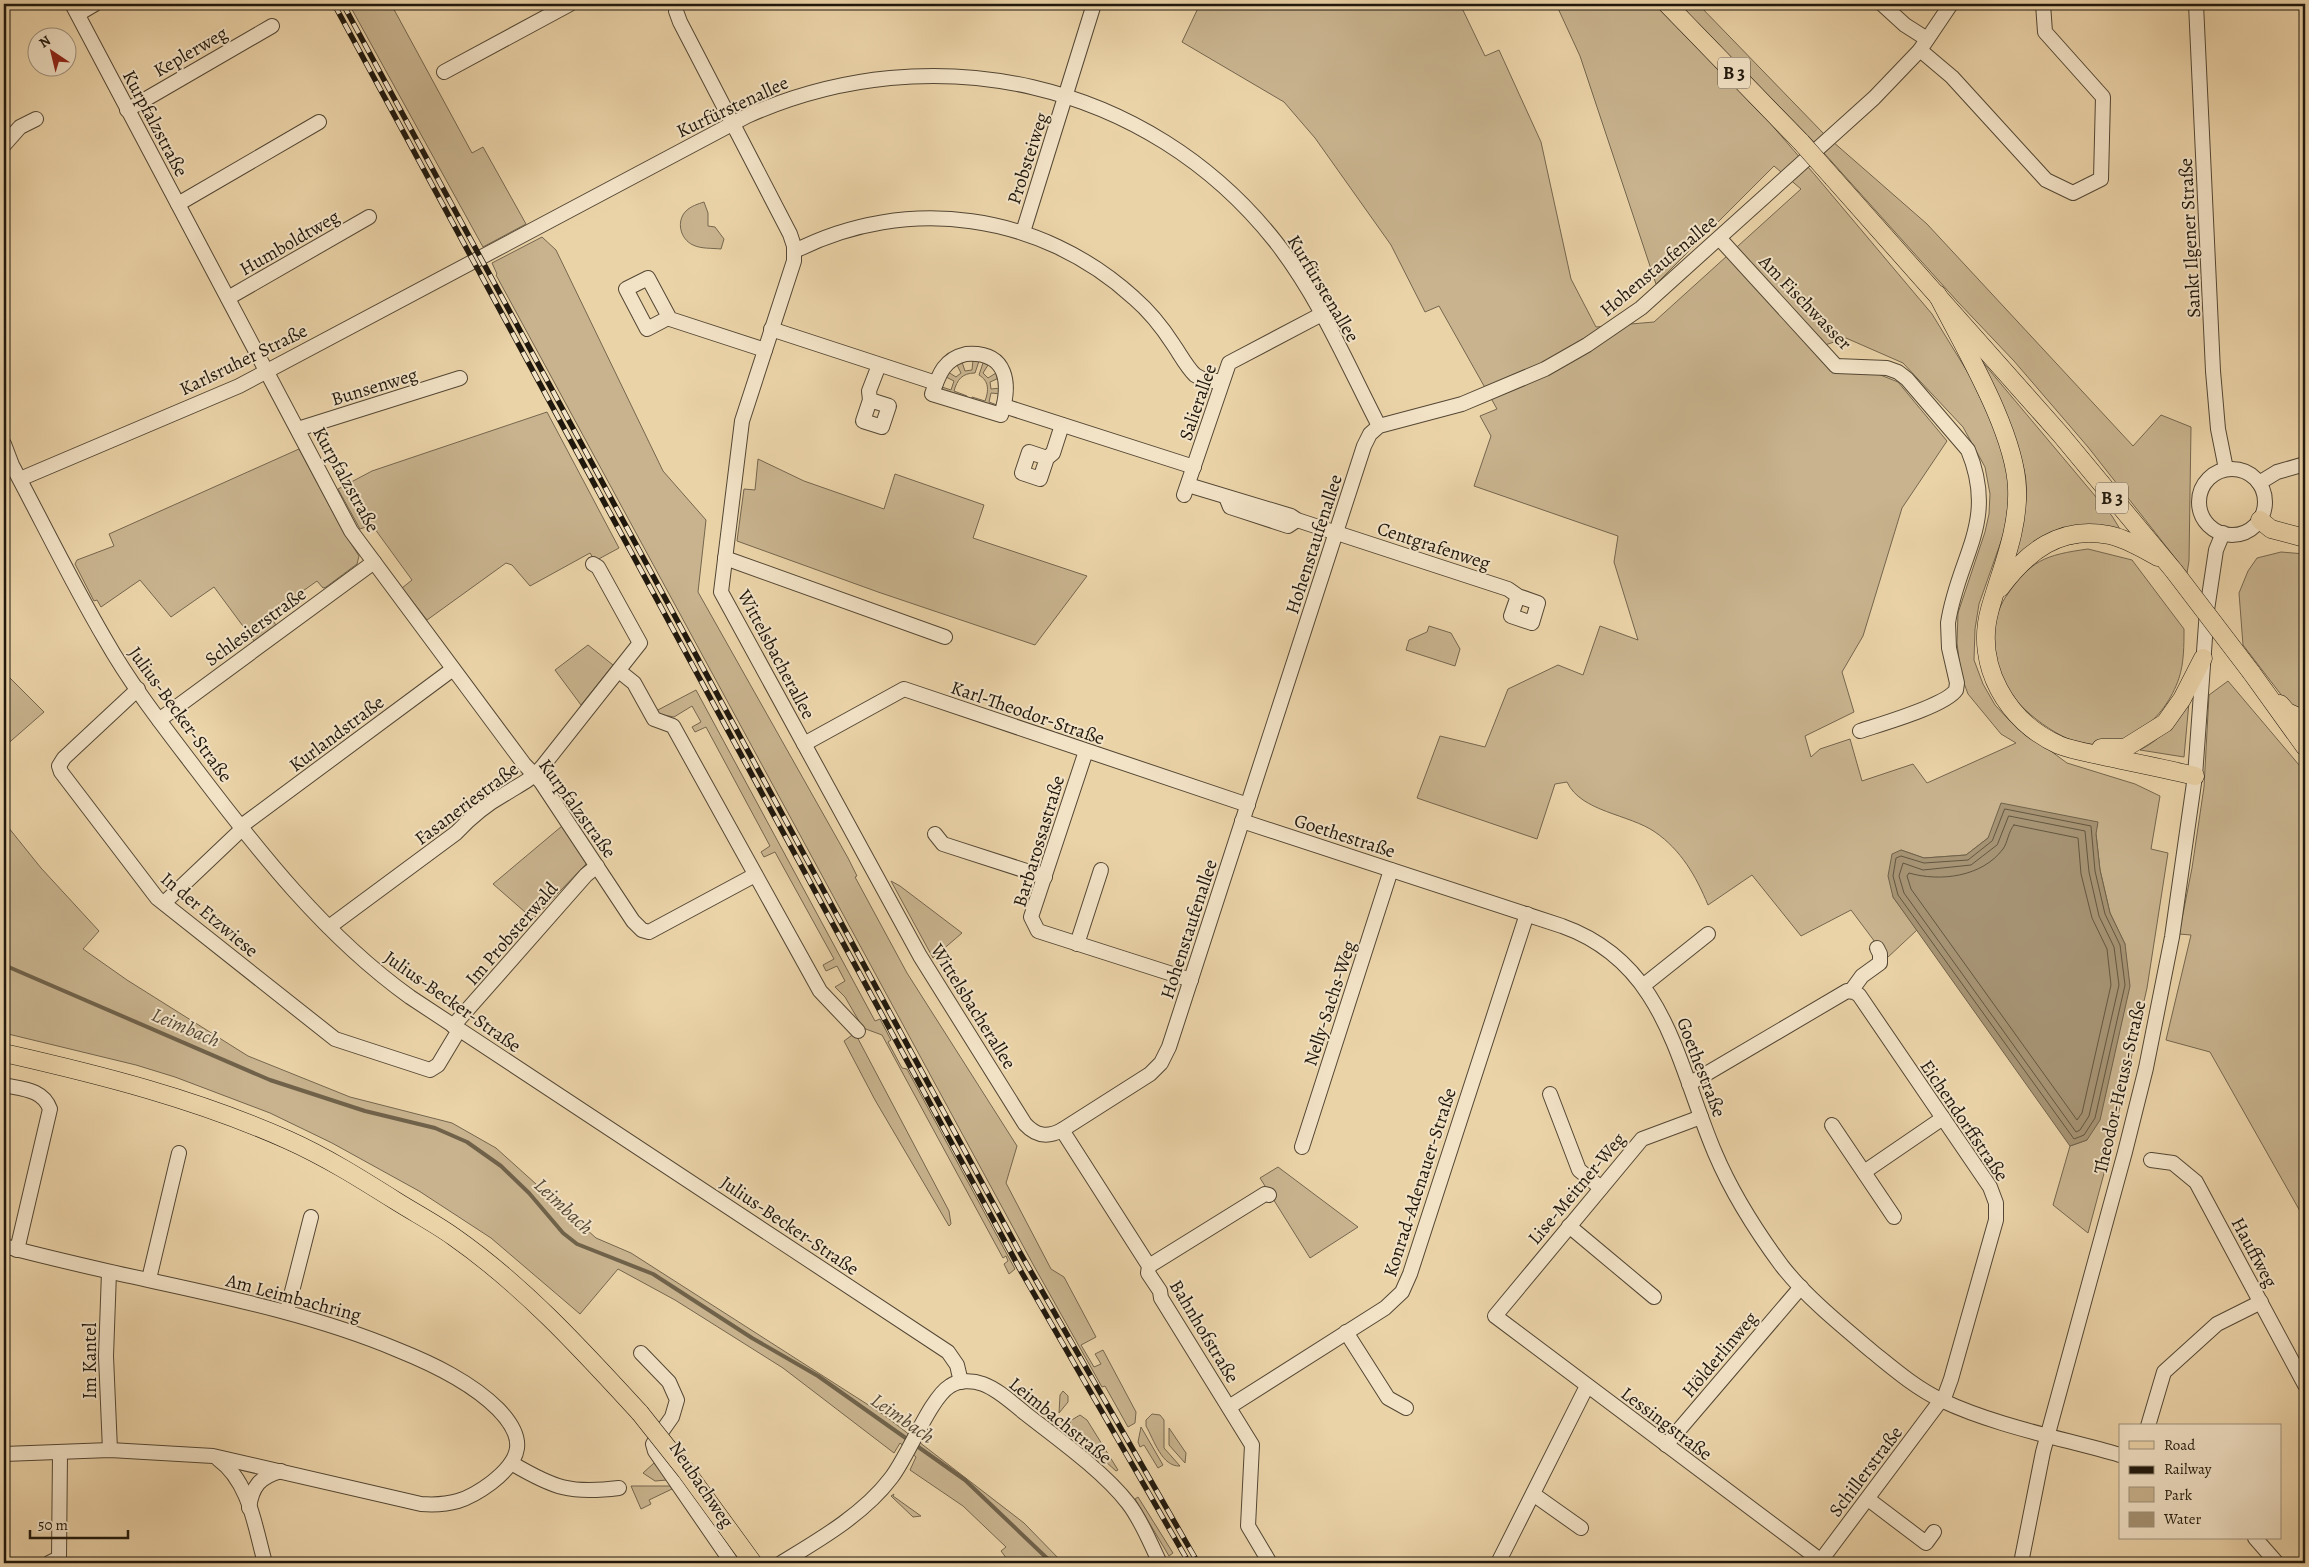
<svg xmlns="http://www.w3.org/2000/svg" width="2309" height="1567" font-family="Alegreya,serif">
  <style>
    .green { fill: #c8b38e; stroke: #74664e; fill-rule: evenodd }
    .water { fill: #a69373; stroke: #70624a }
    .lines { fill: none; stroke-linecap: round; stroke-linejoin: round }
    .shore { stroke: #635640; stroke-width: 1 }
    .stream { stroke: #70624a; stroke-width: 4 }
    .minor-casing { stroke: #534734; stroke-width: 16 }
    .major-casing { stroke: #20180d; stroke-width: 19 }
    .minor { stroke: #f2e2c6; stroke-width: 14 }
    .major { stroke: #ebd3a8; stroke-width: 18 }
    .rail-casing { stroke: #20180d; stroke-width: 5.5 }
    .rail { stroke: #f2e2c6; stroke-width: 4; stroke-dasharray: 11; stroke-linecap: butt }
    .major-bridge-casing { stroke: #20180d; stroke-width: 19; stroke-linecap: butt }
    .major-bridge { stroke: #ebd3a8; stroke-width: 18 }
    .labels { text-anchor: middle; stroke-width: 4; stroke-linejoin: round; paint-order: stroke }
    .shield { fill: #f2e2c6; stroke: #5f5544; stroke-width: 1 }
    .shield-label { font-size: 18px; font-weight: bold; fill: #20180d }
    .street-label { font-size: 19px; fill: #20180d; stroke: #f2e2c6 }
    .water-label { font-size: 20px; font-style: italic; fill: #564936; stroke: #f2e2c6 }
  </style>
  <rect width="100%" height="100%" fill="#ebd3a8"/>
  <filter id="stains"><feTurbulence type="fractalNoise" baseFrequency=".004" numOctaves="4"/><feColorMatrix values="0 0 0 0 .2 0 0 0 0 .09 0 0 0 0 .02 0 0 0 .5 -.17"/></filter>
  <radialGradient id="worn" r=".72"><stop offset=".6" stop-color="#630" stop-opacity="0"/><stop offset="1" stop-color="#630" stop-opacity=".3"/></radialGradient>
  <g class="green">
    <polygon points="349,4 391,4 472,153 483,147 526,224 483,247"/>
    <path d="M1200,4H1460L1485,56L1499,50L1541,142L1571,279L1596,327L1654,322L1801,189L1774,166L1656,284L1580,56L1556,4H1654L1770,123L1815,175L1932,314L1970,376L1993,425L2002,450L2008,477L2009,498L2005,530L1979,604L1975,629L1974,660L1983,684L1995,705L2009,720L2067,763L2135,784L2160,796L2151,849L2168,853L2147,988L2110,1151L2088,1233L2053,1205L2070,1146L2087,1140L2125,944L2110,913L2100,870L2096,834L1988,838L1966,855L1924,858L1901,850L1893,897L1917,930L1887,958L1851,910L1801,936L1752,875L1708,905C1696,876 1681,850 1655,832C1629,814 1581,812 1567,782L1555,784L1537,839L1417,798L1440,736L1485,747L1508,689L1558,665L1583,675L1600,626L1638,640L1614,562L1618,536L1474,486L1491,436L1480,416L1497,409L1439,306L1425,312L1391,245L1315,138L1284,102L1182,42ZM1846,338L1903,363L1963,427L1985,467L1990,494L1989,514L1985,532L1958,613L1957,643L1961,675L1968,694L2001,734L2016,743L1927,783L1913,764L1862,781L1850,739L1820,749L1811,757L1805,736L1854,712L1842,672L1863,636L1902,508L1947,441L1898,382L1838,358L1825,345Z"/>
    <polygon points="1679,4 1698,4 1824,134 1927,224 2133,446 2161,415 2191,427 2189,561 2187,573 2088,447 2014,361 1957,301 1815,143"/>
    <path d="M704,202L708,213V226L715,227L724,239L721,249C712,248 701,249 693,245C680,239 676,221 686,211C691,206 698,204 704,202Z"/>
    <polygon points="542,237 556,250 663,471 706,520 698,592 848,858 857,876 855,877 907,973 1017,1146 1006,1183 1051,1269 1064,1277 1096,1337 1081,1345 1094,1367 1101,1364 1095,1354 1103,1350 1136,1412 1135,1423 1128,1427 1105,1386 1102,1387 1034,1266 496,275 497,274 492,263"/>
    <path d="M1975,353L2112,516L2123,534L2011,556C2020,532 2028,508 2026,481C2023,448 1989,386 1975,353Z"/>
    <path d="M973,360L979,361L975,373C962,373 957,380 954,391L967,396V399L943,391L942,387L951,390L954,381L946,377L948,372L956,377L961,373L957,365L962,362L965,371L972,370Z"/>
    <path d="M983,363L988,365L983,373L988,378L996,373L999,378L990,382L991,389L1001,388V394L991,393L989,402L997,405L996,407L971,400L972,397L985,401C989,390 989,381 979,375Z"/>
    <polygon points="547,412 619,548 595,561 590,553 530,586 512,565 506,563 427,620 402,588 412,580 372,525 360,529 338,489 372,471"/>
    <polygon points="299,449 344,533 359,556 357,564 326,587 323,588 317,581 269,615 276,625 254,641 214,587 171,617 140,580 101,607 97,600 94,601 75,564 77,560 114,546 109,534"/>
    <polygon points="758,459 804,481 884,509 895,474 984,505 973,538 1087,576 1035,645 878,592 737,541 744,489 755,490"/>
    <path d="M2088,549L2132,560L2184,629C2184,645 2184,663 2179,678C2165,720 2124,754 2078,742C2051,736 2005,698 1997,671C1990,648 1992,619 2005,598C2030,560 2045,555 2088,549Z"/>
    <polygon points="2281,552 2305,554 2305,713 2289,705 2243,645 2239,593 2248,571 2257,558"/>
    <polygon points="1429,626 1451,633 1460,649 1455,666 1406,650 1409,640 1427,632"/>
    <polygon points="588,645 613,665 581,705 555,670"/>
    <polygon points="9,677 44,712 4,747 4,682"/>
    <polygon points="2228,681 2305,772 2305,1220 2210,1052 2166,1040 2191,935 2179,934 2192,868 2204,787 2209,695"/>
    <polygon points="696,690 875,1021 880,1019 891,1040 888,1042 902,1068 907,1069 1015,1269 1009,1274 1004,1264 1008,1261 1006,1256 1003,1258 882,1035 863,1028 845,997 835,987 845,981 837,966 826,971 823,965 834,959 775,852 764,857 761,852 770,846 706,727 695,732 692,727 701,722 692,706 674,717 658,714 656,711"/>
    <path d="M2189,702L2184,757L2140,750C2163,738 2175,722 2189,702Z"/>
    <polygon points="4,822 41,868 99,931 83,949 127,980 248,1056 350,1097 452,1123 496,1148 596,1238 631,1253 884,1415 1024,1523 1063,1563 1010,1563 1001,1551 1006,1547 963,1506 910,1470 916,1457 900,1443 894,1453 783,1368 675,1300 618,1269 580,1314 491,1238 419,1191 332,1143 270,1113 175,1077 136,1065 4,1033"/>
    <polygon points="562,826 588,862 533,919 493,884"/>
    <polygon points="891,881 900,886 962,933 933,958"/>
    <polygon points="855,1033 949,1211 951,1224 949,1226 875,1100 844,1041"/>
    <polygon points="1278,1167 1358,1227 1310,1258 1260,1178"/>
    <polygon points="1063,1391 1068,1396 1068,1402 1059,1413 1060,1395"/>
    <path d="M1152,1414L1160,1415L1164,1420V1448L1180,1466C1162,1467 1154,1440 1146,1426V1420Z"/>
    <polygon points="1080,1415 1087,1420 1118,1470 1116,1471 1072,1431 1070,1421"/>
    <polygon points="1141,1427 1163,1465 1158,1468 1144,1445 1140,1447 1138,1442"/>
    <polygon points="1169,1428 1186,1453 1185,1463 1169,1445"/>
    <polygon points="654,1463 667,1480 655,1481 643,1473"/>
    <polygon points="631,1486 670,1486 672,1489 649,1500 651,1504 641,1509"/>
    <polygon points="894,1494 893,1496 921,1516 913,1517 891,1496"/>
    <polygon points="1138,1497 1173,1553 1169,1556 1135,1499"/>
  </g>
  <polygon class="water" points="2001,803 2098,822 2096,834 2100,870 2110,913 2125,944 2130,986 2100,1120 2087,1140 2070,1146 1893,897 1888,876 1892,854 1901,850 1924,858 1966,855 1988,838"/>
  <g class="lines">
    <g class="shore">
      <polygon points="2005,809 2091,826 2095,871 2105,914 2120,945 2125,985 2095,1118 2084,1135 2074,1139 1898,895 1893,876 1896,858 1901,856 1924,863 1968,860 1992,841"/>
      <polygon points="2009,816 2085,831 2089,872 2099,916 2114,947 2119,985 2089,1116 2080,1130 2076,1132 1904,893 1899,876 1903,863 1923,870 1971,865 1997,845"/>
      <path d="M2014,825L2078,838L2081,874L2092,918L2107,949L2111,985L2082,1113L2077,1120L1911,889L1907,876L1909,873C1940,882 1982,877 2003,849C2008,842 2008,832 2014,825Z"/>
    </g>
    <polyline class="stream" points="4,965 270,1080 365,1111 435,1128 467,1142 501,1166 529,1193 563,1233 577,1244 653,1274 752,1338 818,1376 965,1480 1052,1563"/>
    <defs>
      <g id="minor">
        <polyline points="72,4 351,531 524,764 541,782 633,921 642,930 649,932 755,875"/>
        <path d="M677,4L676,11L680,22L790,234L794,246V261L742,421L721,592L920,956L1025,1124C1036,1136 1047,1138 1062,1130L1150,1074L1161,1063L1169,1047L1364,446L1370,434L1379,426L1462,404L1545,369L1587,345L1641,308L1874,98L1920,50L1951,4"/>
        <polyline points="1882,4 1905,25 1927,39"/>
        <polyline points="2196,4 2213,371 2218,429 2226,469"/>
        <polyline points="78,14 95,4"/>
        <polyline points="1920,50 1952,77 2046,180 2073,193 2101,179 2103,97 2045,32 2043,4"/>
        <polyline points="444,72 570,4"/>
        <polyline points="127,110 272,26"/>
        <polyline points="4,145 20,127 36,119"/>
        <polyline points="178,204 319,122"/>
        <polyline points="1023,232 1094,4"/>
        <path d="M1720,239L1836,366L1887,368L1898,372L1907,379L1968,450C1998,522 1958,556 1948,623L1949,648L1957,683L1956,690C1945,706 1881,724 1860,731"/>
        <path d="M795,251C907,194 1041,213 1134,298C1149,311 1162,327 1173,344C1180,354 1186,366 1195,375L1206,381H1222"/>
        <polyline points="228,298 369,217"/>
        <polyline points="668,318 647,329 626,289 648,278 670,319 765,350"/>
        <polyline points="771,329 936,383"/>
        <path d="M966,354C1008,351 1011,384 1001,415L932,394C939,374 944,359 966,354Z"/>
        <polyline points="870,400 863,421 882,427 889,406 870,400 869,391 879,365"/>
        <polyline points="1004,406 1194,467"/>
        <polyline points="298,429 460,378"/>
        <path d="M4,444L12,465C43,523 72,583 105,639C131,685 164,727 196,769C259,852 325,936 410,997L948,1352L957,1365L961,1382"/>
        <polyline points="1047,458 1029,452 1022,473 1040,479 1047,458 1053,453 1062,425"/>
        <circle cx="2232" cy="502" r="33"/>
        <path d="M20,479L239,386L747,116C933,33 1148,81 1275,241C1319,297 1347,364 1379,426"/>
        <polyline points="2259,483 2277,472 2305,464"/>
        <polyline points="1188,485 1291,516 1297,520 1508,589 1518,596 1538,603 1532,623 1511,616 1518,596"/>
        <polyline points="1184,495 1229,363 1322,314"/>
        <polyline points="1226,497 1230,507 1288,526 1297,520"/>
        <polyline points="725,558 945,637"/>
        <polyline points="619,671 634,683 654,719 673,726 820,991 858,1031"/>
        <polyline points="138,689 64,758 59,766 61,772 157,898 335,1039 430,1070 438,1065 459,1030"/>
        <polyline points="159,720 374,562"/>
        <polyline points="804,744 904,689 1248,805"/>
        <polyline points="1086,751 1031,917 1038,931 1191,980"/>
        <path d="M1242,821L1562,926C1666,963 1677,1064 1715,1153C1732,1193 1756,1231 1782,1266C1808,1299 1842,1326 1874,1353C1895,1370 1916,1388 1941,1400C1996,1426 2061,1438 2120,1455"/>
        <polyline points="240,827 453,669"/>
        <polyline points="935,834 943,844 1045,877"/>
        <polyline points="164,903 242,829"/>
        <path d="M329,927L456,833C470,818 487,804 505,794C519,785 531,780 542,767L640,643L598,567L593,564"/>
        <polyline points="1077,944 1101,870"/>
        <polyline points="1644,985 1708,934"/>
        <polyline points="1851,991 1862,976 1880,963 1880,954 1877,948"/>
        <polyline points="453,1026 586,875 597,866"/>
        <polyline points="1689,1084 1847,991 1854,992 1859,995 1990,1187 1996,1203 1996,1220 1951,1379 1943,1401"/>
        <path d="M4,1085C22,1089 43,1089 50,1109L17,1250"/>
        <polyline points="1550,1094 1579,1170 1601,1188"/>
        <polyline points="1701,1117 1642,1139 1495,1316 1824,1563"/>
        <polyline points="1832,1125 1894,1217"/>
        <polyline points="1062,1130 1149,1266 1148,1273 1160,1291 1161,1298 1252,1445 1248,1526 1270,1563"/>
        <polyline points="1302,1147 1391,870"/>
        <polyline points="2151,1160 2173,1163 2196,1182 2305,1385"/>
        <polyline points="1864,1172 1943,1118"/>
        <polyline points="1569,1226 1654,1297"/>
        <path d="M4,1246C38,1255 72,1263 107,1271C205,1293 305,1311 398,1350C433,1364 471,1382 498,1409C527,1439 522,1459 491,1483C467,1501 450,1506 421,1504L213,1456L110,1450L4,1454"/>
        <polyline points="1149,1266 1265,1194 1269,1195"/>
        <polyline points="109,1272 106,1356 110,1450"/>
        <polyline points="149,1279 179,1153"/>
        <polyline points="287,1311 311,1217"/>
        <polyline points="1346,1332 1388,1398 1406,1408"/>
        <polyline points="641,1353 669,1382 677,1400 672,1417 653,1444 655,1451 732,1563"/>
        <polyline points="1229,1407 1385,1308 1402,1292 1410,1274 1527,914"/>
        <polyline points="2148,1426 2164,1372 2217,1324 2261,1302"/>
        <polyline points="1666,1445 1801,1287"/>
        <path d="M218,1459C250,1482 255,1528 265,1563"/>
        <path d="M513,1464C554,1488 570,1494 619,1488"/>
        <polyline points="1533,1494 1581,1528"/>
        <polyline points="1868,1499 1926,1543 1934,1532"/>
        <path d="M249,1508C252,1486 260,1477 281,1471"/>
        <polyline points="2255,1538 2277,1563"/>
        <polyline points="49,1563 59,1558 60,1453"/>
        <path d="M781,1563C819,1540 864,1514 891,1478C908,1457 930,1398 950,1386C959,1380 972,1380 983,1384C999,1390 1012,1403 1026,1414C1058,1439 1103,1471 1128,1503C1142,1521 1150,1543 1160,1563"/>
        <polyline points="1498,1563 1587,1386"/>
        <polyline points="1819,1563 1941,1400"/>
        <polyline points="2021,1563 2043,1452 2125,1152 2146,1068 2172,937 2195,776 2207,610 2216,550 2223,533"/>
      </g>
      <g id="major">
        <polyline points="1667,4 1801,142"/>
        <polyline points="1833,178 2061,435 2174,571"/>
        <path d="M1937,294C1963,346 2015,431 2017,488C2019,530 2001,569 1990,609C1974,665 2007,722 2059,745C2074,751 2091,753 2107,757C2136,763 2166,769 2195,776"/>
        <polyline points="2260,520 2271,529 2305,538"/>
        <path d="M2000,588C2027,552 2060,525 2109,535C2125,538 2143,549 2158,557"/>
        <polyline points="2251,672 2305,747"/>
        <polyline points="2280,704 2287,712 2305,720"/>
        <polyline points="2101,748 2125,748 2165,723 2182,699 2203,658"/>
        <path d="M4,1053C101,1075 196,1099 288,1140C326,1157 361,1179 396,1201C415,1213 436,1224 454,1237C524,1286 582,1350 640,1413"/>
      </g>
    </defs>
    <use href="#minor" class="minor-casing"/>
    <use href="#major" class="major-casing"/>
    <use href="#minor" class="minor"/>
    <use href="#major" class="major"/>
    <defs>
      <g id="rail">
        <polyline points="334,4 1022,1273 1189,1563"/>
        <polyline points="343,4 1018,1249 1198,1563"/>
      </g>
    </defs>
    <use href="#rail" class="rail-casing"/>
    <use href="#rail" class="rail"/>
    <defs>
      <g id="major-bridge">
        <polyline points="1801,142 1833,178"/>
        <polyline points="2174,571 2251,672"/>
        <polyline points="640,1413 686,1471 753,1563"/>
      </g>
    </defs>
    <use href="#major-bridge" class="major-bridge-casing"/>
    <use href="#major-bridge" class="major-bridge"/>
  </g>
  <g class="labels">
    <g class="shield">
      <rect x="1718" y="57.5" width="32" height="31" rx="4"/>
      <rect x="2096" y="482.5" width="32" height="31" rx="4"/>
    </g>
    <g class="shield-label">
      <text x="1734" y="79">B 3</text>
      <text x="2112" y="504">B 3</text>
    </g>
    <g class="street-label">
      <text transform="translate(190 51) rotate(-30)" y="7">Keplerweg</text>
      <text transform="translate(732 106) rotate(-25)" y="7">Kurfürstenallee</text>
      <text transform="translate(156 123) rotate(62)" y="7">Kurpfalzstraße</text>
      <text transform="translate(1027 158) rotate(-72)" y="7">Probsteiweg</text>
      <text transform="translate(2189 238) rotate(-93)" y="7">Sankt Ilgener Straße</text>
      <text transform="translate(289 242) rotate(-30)" y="7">Humboldtweg</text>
      <text transform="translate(1658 265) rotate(-40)" y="7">Hohenstaufenallee</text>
      <text transform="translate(1324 288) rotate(59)" y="7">Kurfürstenallee</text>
      <text transform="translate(1806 302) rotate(46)" y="7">Am Fischwasser</text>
      <text transform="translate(243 359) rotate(-26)" y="7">Karlsruher Straße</text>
      <text transform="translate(374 386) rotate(-17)" y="7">Bunsenweg</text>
      <text transform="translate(1197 402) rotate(-71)" y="7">Salierallee</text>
      <text transform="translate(347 479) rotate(61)" y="7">Kurpfalzstraße</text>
      <text transform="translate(1313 544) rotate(-72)" y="7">Hohenstaufenallee</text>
      <text transform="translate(1434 545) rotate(18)" y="7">Centgrafenweg</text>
      <text transform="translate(255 626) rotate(-36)" y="7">Schlesierstraße</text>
      <text transform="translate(777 654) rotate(62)" y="7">Wittelsbacherallee</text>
      <text transform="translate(1028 712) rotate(19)" y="7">Karl-Theodor-Straße</text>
      <text transform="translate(181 714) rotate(54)" y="7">Julius-Becker-Straße</text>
      <text transform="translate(336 733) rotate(-37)" y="7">Kurlandstraße</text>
      <text transform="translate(466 803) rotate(-37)" y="7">Fasaneriestraße</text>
      <text transform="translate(578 808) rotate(54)" y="7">Kurpfalzstraße</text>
      <text transform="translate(1345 835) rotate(18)" y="7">Goethestraße</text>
      <text transform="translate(1038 841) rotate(-73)" y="7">Barbarossastraße</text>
      <text transform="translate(210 914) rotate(40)" y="7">In der Etzwiese</text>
      <text transform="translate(1188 929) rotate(-72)" y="7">Hohenstaufenallee</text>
      <text transform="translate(511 933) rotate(-49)" y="7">Im Probsterwald</text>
      <text transform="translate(453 1001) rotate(35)" y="7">Julius-Becker-Straße</text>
      <text transform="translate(1329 1003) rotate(-72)" y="7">Nelly-Sachs-Weg</text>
      <text transform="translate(974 1006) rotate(58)" y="7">Wittelsbacherallee</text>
      <text transform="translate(1702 1067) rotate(69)" y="7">Goethestraße</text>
      <text transform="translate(2119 1087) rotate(-77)" y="7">Theodor-Heuss-Straße</text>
      <text transform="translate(1965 1120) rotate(56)" y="7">Eichendorffstraße</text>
      <text transform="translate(1419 1182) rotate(-72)" y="7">Konrad-Adenauer-Straße</text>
      <text transform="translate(1576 1188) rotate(-50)" y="7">Lise-Meitner-Weg</text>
      <text transform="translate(790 1225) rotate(34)" y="7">Julius-Becker-Straße</text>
      <text transform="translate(2255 1252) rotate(62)" y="7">Hauffweg</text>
      <text transform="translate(294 1297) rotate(15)" y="7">Am Leimbachring</text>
      <text transform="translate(1205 1331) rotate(59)" y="7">Bahnhofstraße</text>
      <text transform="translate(1719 1354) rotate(-50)" y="7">Hölderlinweg</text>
      <text transform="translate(89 1361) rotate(-90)" y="7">Im Kantel</text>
      <text transform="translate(1061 1420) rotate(39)" y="7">Leimbachstraße</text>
      <text transform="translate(1667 1423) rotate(37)" y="7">Lessingstraße</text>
      <text transform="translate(1865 1471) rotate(-53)" y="7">Schillerstraße</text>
      <text transform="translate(702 1484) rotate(56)" y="7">Neubachweg</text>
    </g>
    <g class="water-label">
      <text transform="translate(186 1027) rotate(23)" y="7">Leimbach</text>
      <text transform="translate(564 1206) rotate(43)" y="7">Leimbach</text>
      <text transform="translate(903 1418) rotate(35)" y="7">Leimbach</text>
    </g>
  </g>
  <rect width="2309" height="1567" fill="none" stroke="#ebd3a8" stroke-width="20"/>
  <rect x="5" y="5" width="2299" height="1557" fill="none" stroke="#20180d" stroke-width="2.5"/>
  <rect x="10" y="10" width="2289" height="1547" fill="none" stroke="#20180d"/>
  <rect x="2119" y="1424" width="162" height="115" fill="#f2e2c6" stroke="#9e917c"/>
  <rect x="2129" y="1441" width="25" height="8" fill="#ebd3a8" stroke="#9e917c"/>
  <text x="2164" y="1450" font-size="15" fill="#20180d">Road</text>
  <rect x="2129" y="1466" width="25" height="8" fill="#20180d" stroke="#9e917c"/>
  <text x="2164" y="1474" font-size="15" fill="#20180d">Railway</text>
  <rect x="2129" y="1487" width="25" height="15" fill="#c8b38e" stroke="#9e917c"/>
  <text x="2164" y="1500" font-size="15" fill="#20180d">Park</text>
  <rect x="2129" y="1512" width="25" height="15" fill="#a69373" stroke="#9e917c"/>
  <text x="2164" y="1524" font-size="15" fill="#20180d">Water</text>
  <g transform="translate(52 52) rotate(325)"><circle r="24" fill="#f2e2c6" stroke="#9e917c"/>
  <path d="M0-4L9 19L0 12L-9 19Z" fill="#8f2418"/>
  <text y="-8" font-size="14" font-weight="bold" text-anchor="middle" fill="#20180d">N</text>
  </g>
  <path d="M30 1530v8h98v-8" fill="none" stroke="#20180d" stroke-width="2.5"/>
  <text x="38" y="1530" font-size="15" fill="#20180d" stroke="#f2e2c6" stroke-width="4" paint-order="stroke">50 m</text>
  <rect width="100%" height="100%" filter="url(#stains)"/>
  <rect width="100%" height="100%" fill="url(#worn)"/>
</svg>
